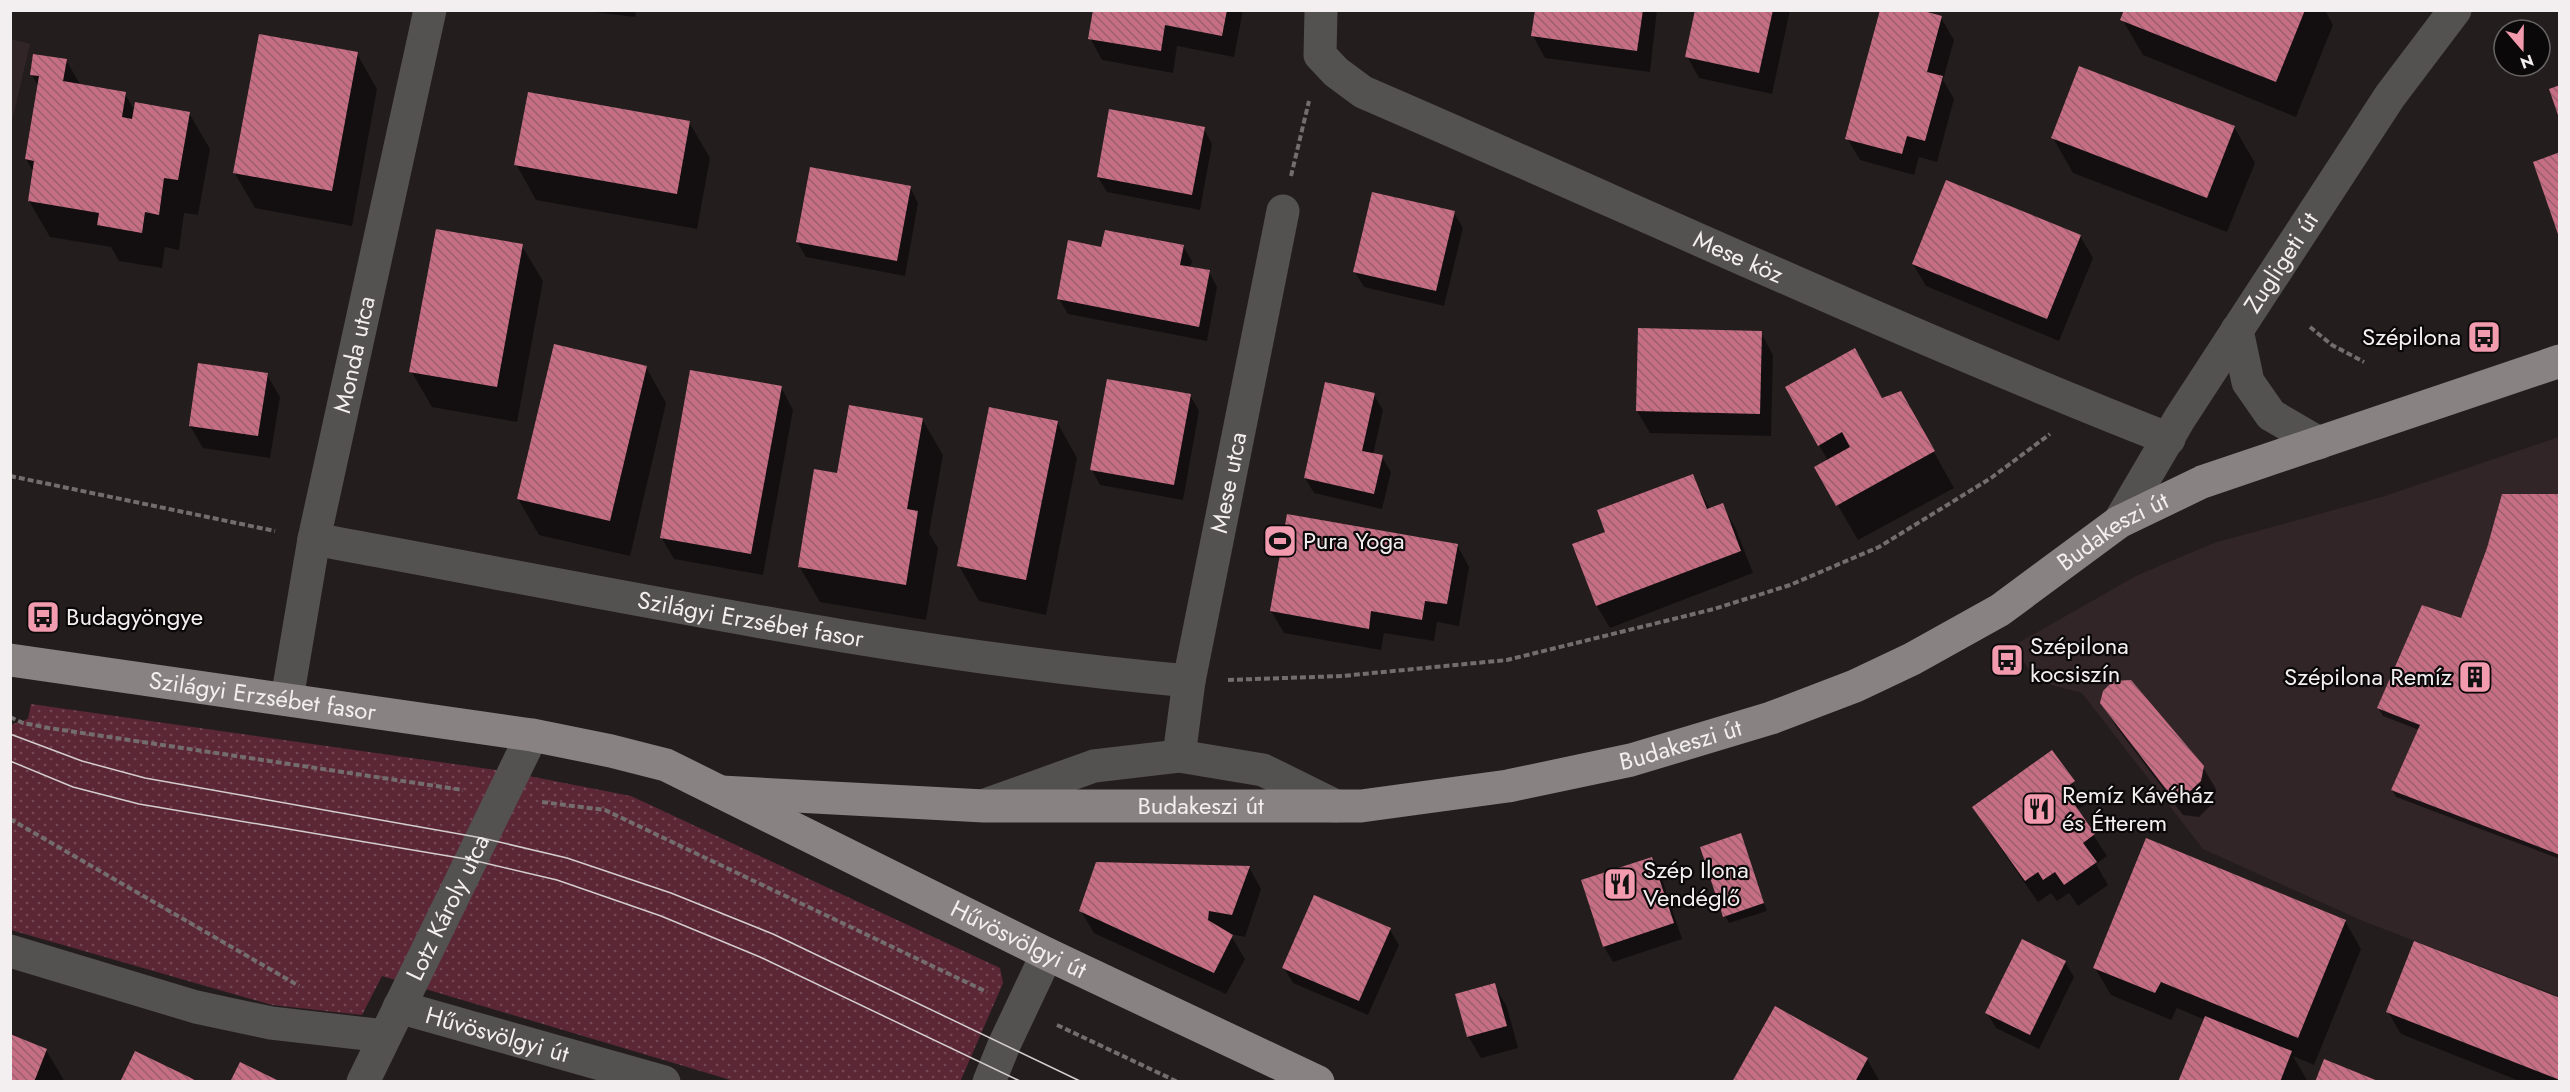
<svg xmlns="http://www.w3.org/2000/svg" width="2570" height="1092" font-family="Jost,sans-serif">
  <style>
    .built { fill: #322528 }
    .park { fill: url(#park-dots) }
    .shadow { fill: #0007 }
    .building { fill: url(#building-back-hatch) }
    .lines { fill: none; stroke-linecap: round; stroke-linejoin: round }
    .path { stroke: #736d6e; stroke-width: 4; stroke-dasharray: 6 3; stroke-linecap: butt }
    .minor { stroke: #545151; stroke-width: 33 }
    .major { stroke: #898283; stroke-width: 33 }
    .tram { stroke: #d2cccd; stroke-width: 1.5 }
    .labels { text-anchor: middle; stroke-width: 4.5; stroke-linejoin: round; paint-order: stroke }
    .street-label { font-size: 24px; fill: #f3eeef; stroke: #0b0809 }
    .poi-label { font-size: 24px; fill: #f3eeef; stroke: #0b0809; text-anchor: start }
  </style>
  <defs>
    <pattern id="park-dots" width="8" height="8" patternUnits="userSpaceOnUse" patternTransform="scale(1.5)"><rect width="8" height="8" fill="#5b2735"/><path d="M2 2h.1M6 6h.1" fill="none" stroke="#734753" stroke-width="1.8" stroke-linecap="round"/></pattern>
    <pattern id="building-back-hatch" width="6" height="6" patternUnits="userSpaceOnUse" patternTransform="scale(1.5)"><rect width="6" height="6" fill="#c66e83"/><path d="M-1 5l2 2M0 0l6 6M5-1l2 2" fill="none" stroke="#9a606e"/></pattern>
  </defs>
  <rect width="100%" height="100%" fill="#241d1e"/>
  <g class="built">
    <polygon points="11,39 30,44 11,125 10,39"/>
    <polygon points="2559,437 2559,996 2363,921 2203,849 2082,693 2037,681 2013,646 2136,576 2214,543 2385,496"/>
  </g>
  <polygon class="park" points="31,704 503,771 631,796 1000,968 1003,983 960,1082 734,1081 382,976 362,1015 272,1005 11,930 10,725 28,719"/>
  <g class="shadow">
    <polygon points="577,10 636,10 635,17"/>
    <polygon points="1095,10 1243,10 1234,57 1177,46 1173,73 1102,60 1090,38"/>
    <polygon points="1536,10 1657,10 1650,72 1545,58 1533,36"/>
    <polygon points="1696,10 1790,10 1772,94 1699,78 1687,56"/>
    <polygon points="2126,10 2325,10 2333,25 2296,117 2143,55 2122,19"/>
    <polygon points="1941,18 1954,40 1943,80 1954,99 1937,162 1919,157 1914,175 1860,160 1847,138"/>
    <polygon points="357,54 377,89 352,226 255,208 234,172"/>
    <polygon points="66,60 81,86 125,94 135,111 189,113 210,149 198,215 184,213 179,250 165,247 162,268 119,261 111,247 50,237 29,201 34,173 26,159 39,87 31,74"/>
    <polygon points="689,122 710,158 697,229 536,200 516,164"/>
    <polygon points="2234,127 2255,163 2227,232 2073,173 2053,138"/>
    <polygon points="1204,129 1212,144 1200,210 1107,192 1098,177"/>
    <polygon points="910,187 918,203 905,276 806,257 797,242"/>
    <polygon points="1454,213 1463,228 1444,306 1364,287 1355,272"/>
    <polygon points="2080,236 2093,258 2059,341 1926,286 1913,264"/>
    <polygon points="522,246 543,281 517,422 432,407 411,371"/>
    <polygon points="1183,246 1192,261 1190,268 1209,272 1217,287 1207,341 1068,314 1059,299 1103,249"/>
    <polygon points="1761,333 1773,355 1771,436 1650,433 1637,411"/>
    <polygon points="646,367 666,403 630,556 539,535 518,499"/>
    <polygon points="267,375 280,397 270,458 203,448 190,426"/>
    <polygon points="781,387 793,410 763,575 674,559 661,537"/>
    <polygon points="1787,388 1883,400 1921,429 1954,488 1858,540 1816,468 1828,461"/>
    <polygon points="1190,395 1199,411 1183,500 1100,485 1092,470"/>
    <polygon points="1374,395 1383,410 1373,455 1382,457 1391,472 1382,509 1314,493 1305,478"/>
    <polygon points="922,419 943,455 929,533 938,548 926,620 820,602 799,566 839,475"/>
    <polygon points="1057,422 1077,458 1046,615 979,601 959,566"/>
    <polygon points="1692,476 1710,509 1722,505 1735,527 1753,573 1610,628 1597,606 1574,545 1607,533"/>
    <polygon points="2560,495 2560,859 2396,797 2392,790 2419,730 2383,716 2378,708 2462,620"/>
    <polygon points="1457,545 1469,567 1459,626 1437,622 1434,641 1384,633 1381,650 1284,633 1271,611"/>
    <polygon points="2102,702 2203,767 2216,789 2213,803 2199,817 2183,815 2115,725"/>
    <polygon points="2052,752 2086,804 2077,810 2107,856 2096,864 2108,885 2078,906 2069,893 2057,901 2051,893 2038,902 1987,829 1974,807"/>
    <polygon points="1740,835 1767,911 1729,923 1725,916"/>
    <polygon points="1652,858 1660,873 1682,939 1613,962 1604,947"/>
    <polygon points="1249,867 1261,889 1245,937 1230,934 1245,959 1226,994 1094,933 1081,911"/>
    <polygon points="2345,921 2361,949 2314,1065 2293,1056 2308,1082 2180,1082 2205,1020 2177,1008 2171,1020 2111,995 2095,968"/>
    <polygon points="1390,930 1399,945 1368,1015 1293,983 1284,968"/>
    <polygon points="2065,962 2074,977 2039,1049 1996,1028 1987,1013"/>
    <polygon points="1494,985 1507,1007 1518,1048 1481,1058 1468,1036"/>
    <polygon points="2560,1000 2560,1082 2522,1082 2401,1034 2388,1012"/>
    <polygon points="46,1050 65,1082 10,1082"/>
    <polygon points="1867,1059 1880,1082 1734,1082"/>
  </g>
  <g class="building">
    <polygon points="1093,10 1227,10 1222,36 1165,25 1161,51 1088,39"/>
    <polygon points="1535,10 1643,10 1637,51 1531,36"/>
    <polygon points="1695,10 1773,10 1759,73 1685,57"/>
    <polygon points="1880,10 1920,10 1942,16 1927,72 1943,76 1925,141 1907,136 1902,154 1845,139"/>
    <polygon points="2124,10 2305,10 2276,82 2120,20"/>
    <polygon points="259,34 358,52 332,191 233,173"/>
    <polygon points="33,54 67,59 63,81 126,92 122,117 132,119 135,102 190,112 178,180 164,178 159,215 145,212 142,233 97,225 99,213 28,201 34,161 25,159 39,76 30,75"/>
    <polygon points="2079,66 2235,126 2207,198 2051,138"/>
    <polygon points="2560,85 2560,118 2559,118 2549,89"/>
    <polygon points="528,92 690,121 677,194 514,165"/>
    <polygon points="1109,109 1205,127 1192,195 1097,177"/>
    <polygon points="2560,152 2560,237 2559,237 2533,162"/>
    <polygon points="810,167 911,186 897,261 796,242"/>
    <polygon points="1946,180 2081,235 2047,319 1912,264"/>
    <polygon points="1372,192 1455,211 1436,291 1353,272"/>
    <polygon points="436,229 523,244 497,387 409,372"/>
    <polygon points="1105,230 1184,245 1180,265 1210,270 1199,327 1057,299 1068,240 1101,247"/>
    <polygon points="1638,328 1762,331 1760,414 1636,411"/>
    <polygon points="554,344 647,366 610,521 517,499"/>
    <polygon points="1855,348 1882,398 1901,391 1935,451 1836,506 1814,467 1850,447 1842,432 1818,446 1785,387"/>
    <polygon points="198,363 268,373 258,436 189,426"/>
    <polygon points="690,370 782,386 751,554 660,538"/>
    <polygon points="1107,379 1191,394 1174,485 1090,470"/>
    <polygon points="1325,382 1375,393 1362,451 1383,455 1374,494 1304,478"/>
    <polygon points="849,405 923,418 907,509 918,511 906,585 798,567 814,469 837,473"/>
    <polygon points="989,407 1058,421 1026,580 957,566"/>
    <polygon points="1693,474 1707,509 1723,503 1741,551 1596,606 1572,544 1605,532 1597,510"/>
    <polygon points="2502,494 2560,494 2560,855 2391,790 2420,725 2377,708 2422,605 2461,618 2487,548"/>
    <polygon points="1287,514 1458,544 1447,604 1425,601 1422,620 1371,611 1369,629 1270,611"/>
    <polygon points="2131,680 2204,766 2201,781 2186,795 2169,793 2100,703 2103,691 2113,681"/>
    <polygon points="2052,750 2075,781 2064,789 2095,834 2083,843 2097,862 2064,885 2055,872 2043,880 2038,872 2025,881 1972,807"/>
    <polygon points="1741,833 1764,903 1723,917 1700,847"/>
    <polygon points="2146,838 2346,920 2298,1038 2161,982 2155,993 2093,968"/>
    <polygon points="1652,857 1674,923 1603,947 1581,880"/>
    <polygon points="1096,862 1250,866 1232,915 1209,911 1208,920 1233,935 1214,973 1079,911"/>
    <polygon points="1314,895 1391,928 1359,1001 1282,968"/>
    <polygon points="2022,939 2066,961 2030,1035 1985,1013"/>
    <polygon points="2414,941 2560,998 2560,1080 2386,1012"/>
    <polygon points="1495,983 1507,1026 1467,1037 1455,994"/>
    <polygon points="1775,1006 1868,1058 1855,1082 1732,1082"/>
    <polygon points="2205,1016 2292,1051 2280,1082 2178,1082"/>
    <polygon points="10,1034 47,1049 34,1082 10,1082"/>
    <polygon points="135,1051 189,1077 198,1082 120,1082"/>
    <polygon points="2324,1059 2378,1081 2378,1082 2315,1082"/>
    <polygon points="240,1062 281,1082 230,1082"/>
  </g>
  <g class="lines">
    <g class="path">
      <polyline points="1291,176 1309,101"/>
      <polyline points="2310,327 2332,345 2364,362"/>
      <polyline points="10,476 275,531"/>
      <polyline points="1228,680 1342,676 1507,660 1714,609 1790,585 1879,547 1991,478 2050,434"/>
      <polyline points="10,717 23,723 49,728 463,790"/>
      <polyline points="542,802 605,810 987,992"/>
      <polyline points="10,819 299,986"/>
      <polyline points="1057,1025 1178,1082"/>
    </g>
    <g class="minor">
      <path id="s1" d="M1321,10L1320,55L1336,72L1363,92C1632,208 1897,332 2169,439"/>
      <polyline points="2237,330 2248,382 2271,415 2319,443"/>
      <path id="s2" d="M2119,522L2180,418L2390,96L2455,10"/>
      <path id="s3" d="M314,539C605,592 895,655 1189,681"/>
      <path id="s4" d="M287,699L314,539L430,10"/>
      <path id="s5" d="M1179,756L1189,681L1283,211"/>
      <polyline points="985,805 1094,766 1179,756 1263,770 1336,806"/>
      <polyline points="10,951 196,1007 271,1023 385,1036"/>
      <path id="s6" d="M399,1007L664,1082"/>
      <path id="s7" d="M363,1082L532,735"/>
      <polyline points="989,1082 1004,1045 1047,954"/>
    </g>
    <g class="major">
      <path id="s8" d="M10,660L532,735L611,751L666,765L1047,954L1318,1082"/>
      <path id="s9" d="M721,792L984,806H1361L1508,786L1631,760L1771,718L1855,686L1912,659L2000,610L2119,522L2202,482L2560,361"/>
    </g>
    <g class="tram">
      <polyline points="10,734 82,761 145,778 482,838 567,858 671,893 773,934 1082,1082"/>
      <polyline points="10,761 73,787 139,804 472,860 557,880 661,916 760,957 1022,1082"/>
    </g>
  </g>
  <defs>
    <symbol id="bus-square" viewBox="-11 -11 22 22"><rect x="-9" y="-9" width="18" height="18" rx="4" fill="#f29aae" stroke="#0b0809"/><path d="M-5-6H5V4H4V6H2V4H-2V6H-4V4H-5ZM-3.5-4V0h7V-4ZM-3.5 1.2v1.5H-2V1.2ZM2 1.2v1.5H3.5V1.2Z" fill="#111"/></symbol>
    <symbol id="stadium-square" viewBox="-11 -11 22 22"><rect x="-9" y="-9" width="18" height="18" rx="4" fill="#f29aae" stroke="#0b0809"/><path d="M0-5a6.5 5 0 1 0 0 10a6.5 5 0 1 0 0-10ZM-3.5-1.8h7v3.6h-7Z" fill="#111"/></symbol>
    <symbol id="building-square" viewBox="-11 -11 22 22"><rect x="-9" y="-9" width="18" height="18" rx="4" fill="#f29aae" stroke="#0b0809"/><path d="M-4-6H4V6H1V3H-1V6H-4ZM-2.5-4.3h1.7v1.8h-1.7ZM.8-4.3h1.7v1.8H.8ZM-2.5-1h1.7V.8h-1.7ZM.8-1h1.7V.8H.8Z" fill="#111"/></symbol>
    <symbol id="restaurant-square" viewBox="-11 -11 22 22"><rect x="-9" y="-9" width="18" height="18" rx="4" fill="#f29aae" stroke="#0b0809"/><path d="M-5-6h1v4h1v-4h1v4h1v-4h1v5L-1.5 .5V6h-2V.5L-5-1ZM5-6V6H3V1.5H1.5Q1.5-4 5-6Z" fill="#111"/></symbol>
  </defs>
  <g fill-rule="evenodd">
    <use href="#bus-square" x="2465" y="318" width="38" height="38"/>
    <use href="#stadium-square" x="1261" y="522" width="38" height="38"/>
    <use href="#bus-square" x="24" y="598" width="38" height="38"/>
    <use href="#bus-square" x="1988" y="641" width="38" height="38"/>
    <use href="#building-square" x="2456" y="658" width="38" height="38"/>
    <use href="#restaurant-square" x="2020" y="790" width="38" height="38"/>
    <use href="#restaurant-square" x="1601" y="865" width="38" height="38"/>
  </g>
  <g class="labels">
    <g class="street-label">
      <text dy="8" stroke="none"><textPath href="#s1" startOffset="512">Mese köz</textPath></text>
      <text dy="8" stroke="none"><textPath href="#s2" startOffset="306">Zugligeti út</textPath></text>
      <text dy="8" stroke="none"><textPath href="#s4" startOffset="351">Monda utca</textPath></text>
      <text dy="8" stroke="none"><textPath href="#s5" startOffset="278">Mese utca</textPath></text>
      <text dy="8" stroke="none"><textPath href="#s9" startOffset="1452">Budakeszi út</textPath></text>
      <text dy="8" stroke="none"><textPath href="#s3" startOffset="444">Szilágyi Erzsébet fasor</textPath></text>
      <text dy="8" stroke="none"><textPath href="#s8" startOffset="255">Szilágyi Erzsébet fasor</textPath></text>
      <text dy="8" stroke="none"><textPath href="#s9" startOffset="966">Budakeszi út</textPath></text>
      <text dy="8" stroke="none"><textPath href="#s9" startOffset="480">Budakeszi út</textPath></text>
      <text dy="8" stroke="none"><textPath href="#s7" startOffset="194">Lotz Károly utca</textPath></text>
      <text dy="8" stroke="none"><textPath href="#s8" startOffset="1058">Hűvösvölgyi út</textPath></text>
      <text dy="8" stroke="none"><textPath href="#s6" startOffset="102">Hűvösvölgyi út</textPath></text>
    </g>
    <g class="poi-label">
      <text x="2461" y="345" text-anchor="end">Szépilona</text>
      <text x="1303" y="549">Pura Yoga</text>
      <text x="66" y="625">Budagyöngye</text>
      <text x="2030" y="654">Szépilona<tspan x="2030" dy="28">kocsiszín</tspan></text>
      <text x="2452" y="685" text-anchor="end">Szépilona Remíz</text>
      <text x="2062" y="803">Remíz Kávéház<tspan x="2062" dy="28">és Étterem</tspan></text>
      <text x="1643" y="878">Szép Ilona<tspan x="1643" dy="28">Vendéglő</tspan></text>
    </g>
  </g>
  <rect width="2570" height="1092" fill="none" stroke="#f3eeef" stroke-width="24"/>
  <g transform="translate(2522 48) rotate(160)"><circle r="28" fill="#0b0809" stroke="#686465" stroke-width="1.5"/>
  <path d="M0-4.5L10 22L0 15L-10 22Z" fill="#f29aae"/>
  <text y="-9" font-size="16" font-weight="bold" text-anchor="middle" fill="#f3eeef">N</text>
  </g>
</svg>
